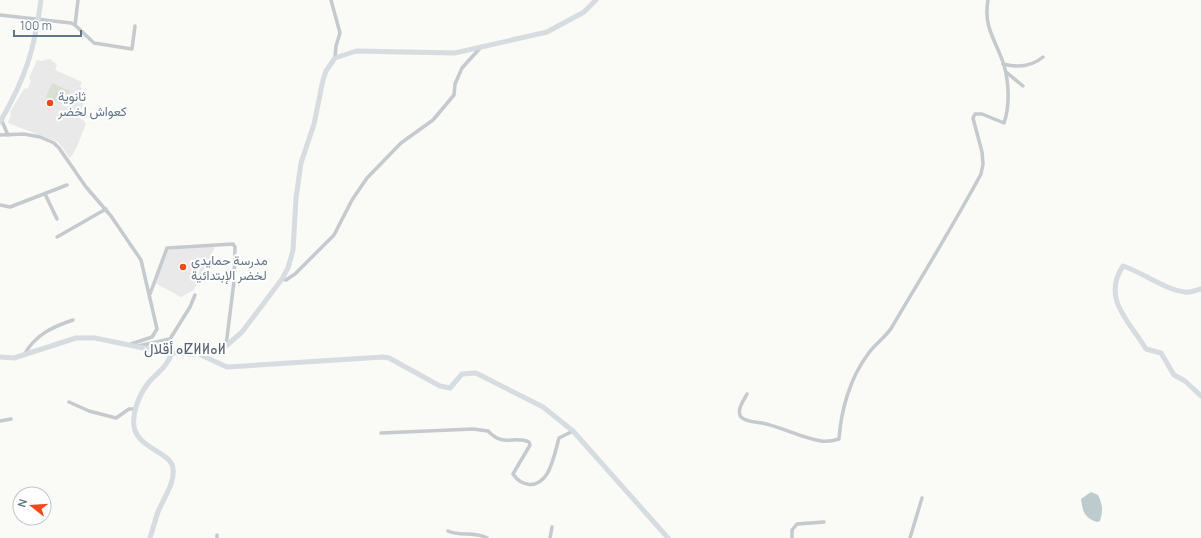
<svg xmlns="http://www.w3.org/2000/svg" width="1201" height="538" font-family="Manrope,Vazirmatn,'Noto Sans Tifinagh',sans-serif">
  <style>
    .built { fill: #e8e9e8 }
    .green { fill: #dae0d6 }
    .water { fill: #bdcace }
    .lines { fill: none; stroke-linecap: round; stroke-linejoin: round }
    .street { stroke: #c4cacd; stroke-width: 3.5 }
    .secondary { stroke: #d6dcdf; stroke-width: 5 }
    .poi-dot { fill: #f3491e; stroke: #fff; stroke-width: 1.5 }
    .labels { text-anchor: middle; stroke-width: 4; stroke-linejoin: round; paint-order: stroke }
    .poi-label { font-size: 13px; fill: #627785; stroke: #fff; text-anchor: start }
    .quarter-label { font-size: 15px; fill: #55646f; stroke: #fff }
  </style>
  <rect width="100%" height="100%" fill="#fafaf7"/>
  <g class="built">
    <polygon points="50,59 57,65 55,70 82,82 80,87 82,88 81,91 88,94 78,117 83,120 86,124 75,151 70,158 58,142 8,123 11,114 10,112 24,89 28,88 31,81 29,78 37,60 41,61"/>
    <polygon points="203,247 215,247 194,290 181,297 155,283 167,250"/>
  </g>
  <polygon class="green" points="52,83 70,91 64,105 46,97"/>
  <path class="water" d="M1091,492L1098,495C1103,505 1103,511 1100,521L1097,522C1083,517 1083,511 1081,499Z"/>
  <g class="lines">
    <g class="street">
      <polyline points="331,0 340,33 336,46 335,58"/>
      <polyline points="0,15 71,23 75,25 94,43 132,49 135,26"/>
      <polyline points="75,25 78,0"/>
      <path d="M1003,64C1018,68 1031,67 1043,57"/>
      <polyline points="1006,72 1023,86"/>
      <polyline points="1,119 8,135"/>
      <polyline points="0,135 24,134 40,137 54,143 59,148 86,187 111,216 141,260 157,329 152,337 131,344"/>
      <polyline points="45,194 57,219"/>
      <polyline points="0,205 10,207 67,185"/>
      <polyline points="57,237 106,209"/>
      <polyline points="282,279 286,280 295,274 334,235 352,200 367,178 401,143 433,120 454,95 455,84 462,68 482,46"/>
      <polyline points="150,294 167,248 233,244 235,247 234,281 226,346"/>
      <polyline points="138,346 170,339 190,307 195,295"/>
      <path d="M24,355C35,335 52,327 73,320"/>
      <path d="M747,394C744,400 736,410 741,417C746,422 755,422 762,423C782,427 801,438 821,441C828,442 833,441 839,439C841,410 850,378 868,354C875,344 886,337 892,327C922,276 953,226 981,174L983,164L982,152L973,118L975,114H982L1004,123C1010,106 1009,83 1004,65C996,40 983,28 988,0"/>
      <polyline points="69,402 89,411 116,418 129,409 136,409"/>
      <polyline points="0,421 11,419"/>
      <path d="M381,433L473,429L488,431C504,448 514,435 529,442L530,445L513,474C522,487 537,489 547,474C553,464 556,449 559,438L573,431"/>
      <path d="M448,531C460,537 475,531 487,538"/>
      <polyline points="217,538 217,535"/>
      <polyline points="550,538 552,527"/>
      <polyline points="792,538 792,530 797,524 824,522"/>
      <polyline points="910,538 922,498"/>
    </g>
    <g class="secondary">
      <path d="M0,122C26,77 34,51 41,0"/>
      <path d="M1201,289C1196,290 1190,293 1185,292C1163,289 1144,273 1123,266C1101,299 1130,322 1146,349L1161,353L1174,375L1185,381L1201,396"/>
      <polyline points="201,355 227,367 383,357 389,358 440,386 450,388 462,374 476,373 543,407 573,431 668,538"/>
      <polyline points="0,357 14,358 76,338 95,338 163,352 192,354 209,353 226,346 242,332 282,279 288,268 293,250 296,198 301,163 314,124 323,80 326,71 335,58 356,51 455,53 547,32 584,12 596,0"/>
      <path d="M150,538C153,529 155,520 158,512C163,499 175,483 173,469C172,450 129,449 134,417C135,405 142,390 150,381C159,371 168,366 172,352"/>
    </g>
  </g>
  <g class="poi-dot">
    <circle cx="50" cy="103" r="4"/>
    <circle cx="183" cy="267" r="4"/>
  </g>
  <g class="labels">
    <g class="poi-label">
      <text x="58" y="101">ثانوية<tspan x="58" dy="15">كعواش لخضر</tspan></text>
      <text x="191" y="265">مدرسة حمايدي<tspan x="191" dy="15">لخضر الإبتدائية</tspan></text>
    </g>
    <g class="quarter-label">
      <text x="185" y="354">أقلال ⴰⵇⵍⵍⴰⵍ</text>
    </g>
  </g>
  <g transform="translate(32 506) rotate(287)"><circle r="19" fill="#ffffff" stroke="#c0c9ce"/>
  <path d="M0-3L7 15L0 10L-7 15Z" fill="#f3491e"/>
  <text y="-6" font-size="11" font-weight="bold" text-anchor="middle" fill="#627785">N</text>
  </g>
  <path d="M14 30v6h67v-6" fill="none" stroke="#627785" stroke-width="2"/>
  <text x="20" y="30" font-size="12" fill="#627785" stroke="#ffffff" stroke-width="3" paint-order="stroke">100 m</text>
</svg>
